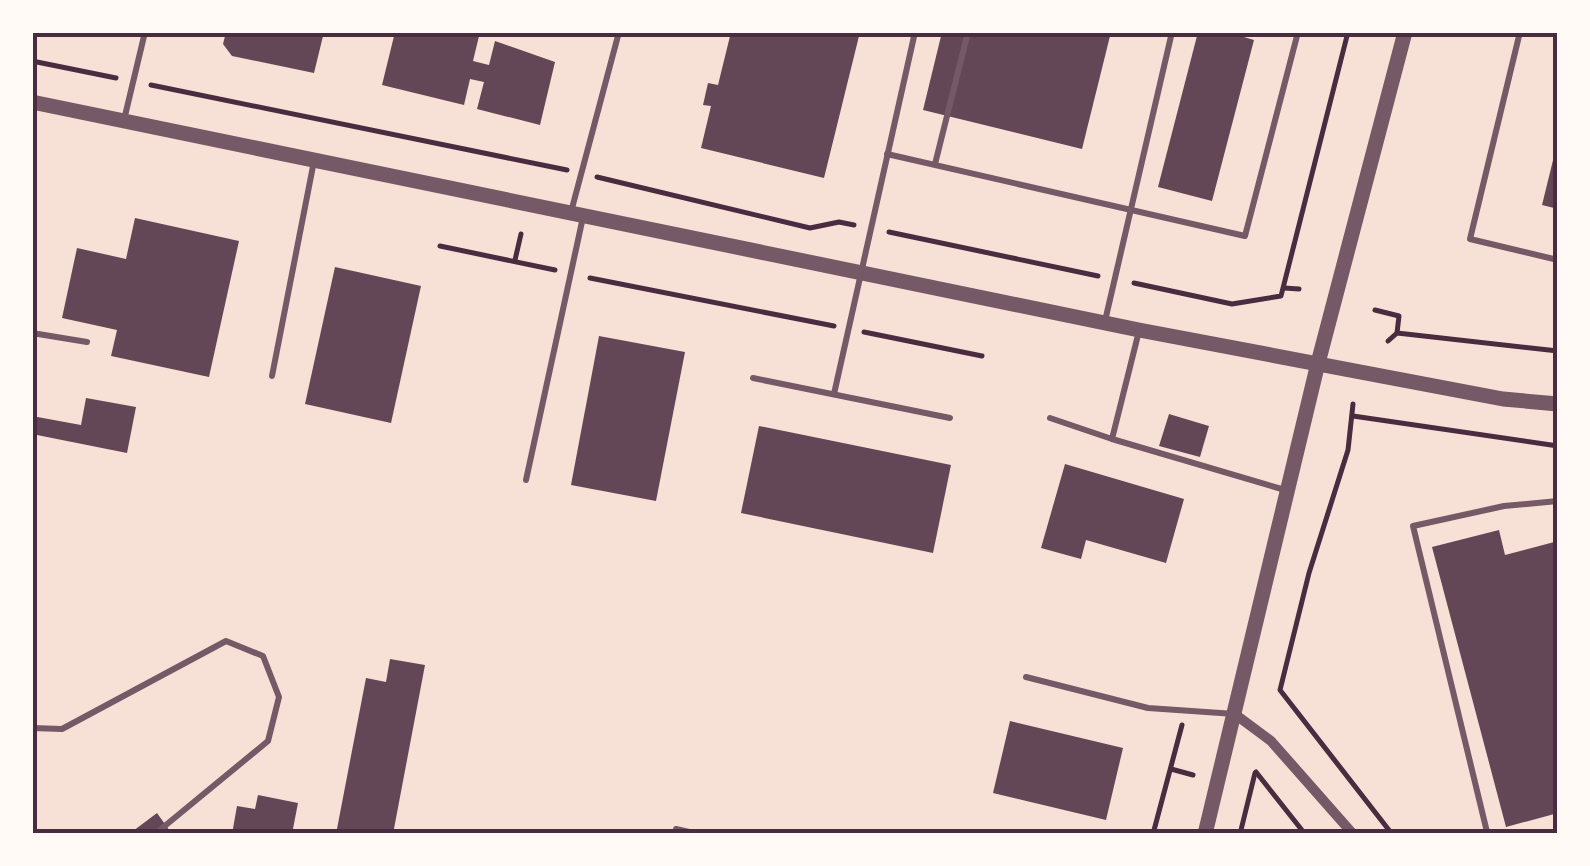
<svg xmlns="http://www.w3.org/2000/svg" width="1590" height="866" font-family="'Alegreya Sans',sans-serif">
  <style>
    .building { fill: #644757 }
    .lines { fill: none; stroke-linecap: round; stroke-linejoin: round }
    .path { stroke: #4a2c40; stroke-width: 5 }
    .service { stroke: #755966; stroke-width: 6 }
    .minor { stroke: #755966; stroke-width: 10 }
    .tertiary { stroke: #755966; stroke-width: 15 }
    .neatline { fill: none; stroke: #4a2c40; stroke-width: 4 }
  </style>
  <rect width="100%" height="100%" fill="#f7e1d7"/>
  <g class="building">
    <polygon points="226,32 234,33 324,32 314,73 232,56 223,44"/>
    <polygon points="395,32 480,32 473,61 489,65 495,41 555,62 540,125 477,109 484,82 470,79 464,105 382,85"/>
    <polygon points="731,32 860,32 824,178 701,148 711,106 703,105 708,83 718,85"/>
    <polygon points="942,32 1111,32 1082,149 923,110"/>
    <polygon points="1198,32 1227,32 1254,40 1212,201 1158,187"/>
    <polygon points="1556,148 1558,148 1558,209 1542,205"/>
    <polygon points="135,218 239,241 209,377 111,356 117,330 62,318 77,248 126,259"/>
    <polygon points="335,267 421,286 391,423 305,404"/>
    <polygon points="599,336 685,352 656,501 571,485"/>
    <polygon points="86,398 136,407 127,453 32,434 32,416 81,425"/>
    <polygon points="1169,414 1209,426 1200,457 1159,446"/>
    <polygon points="759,426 951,465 933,553 741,513"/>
    <polygon points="1065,464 1184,499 1166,563 1086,540 1081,559 1041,548"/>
    <polygon points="1499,530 1505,555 1558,541 1558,813 1506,827 1432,547"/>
    <polygon points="390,659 425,665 393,834 336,834 366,678 386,682"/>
    <polygon points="1010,721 1123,748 1106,820 993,793"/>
    <polygon points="258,795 298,803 292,834 232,834 237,806 255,809"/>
    <polygon points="157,813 172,834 129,834"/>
  </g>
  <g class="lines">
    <g class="path">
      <polyline points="32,61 116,78"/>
      <polyline points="151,85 567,170"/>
      <polyline points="597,177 810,228 839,222 854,225"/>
      <polyline points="889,232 1098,276"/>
      <polyline points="440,246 555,270"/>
      <polyline points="515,260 521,234"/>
      <polyline points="590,278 834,326"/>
      <polyline points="1134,283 1232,304 1281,296 1348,32"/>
      <polyline points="1284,288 1299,289"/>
      <polyline points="1375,310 1399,316 1397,333 1388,341"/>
      <polyline points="864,332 982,356"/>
      <polyline points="1397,333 1558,351"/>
      <polyline points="1353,404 1348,450 1309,573 1280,690 1392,834"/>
      <polyline points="1353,416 1558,446"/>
      <polyline points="1171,769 1193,775"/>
      <polyline points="1256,772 1305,834"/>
      <polyline points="1153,834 1182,725"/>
      <polyline points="1240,834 1255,773"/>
    </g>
    <g class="service">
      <polyline points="1505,32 1519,34"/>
      <polyline points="1519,36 1470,239 1558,260"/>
      <polyline points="124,120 145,32"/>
      <polyline points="887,154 1245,236 1298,32"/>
      <polyline points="935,164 968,32"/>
      <polyline points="571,212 619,32"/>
      <polyline points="1105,321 1172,32"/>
      <polyline points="1139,331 1112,439 1285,490"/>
      <polyline points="32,333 87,342"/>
      <polyline points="272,376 314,161"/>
      <polyline points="753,378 950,418"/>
      <polyline points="834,394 915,32"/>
      <polyline points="1050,418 1112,439"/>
      <polyline points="526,480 583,217"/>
      <polyline points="1026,677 1148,708 1235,714"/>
      <polyline points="32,728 62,729 226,641 263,656 279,697 268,741 155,834"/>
      <polyline points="676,829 698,834"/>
      <polyline points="1491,834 1487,832 1413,526 1504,506 1558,501"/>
    </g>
    <polyline class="minor" points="1236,715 1271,741 1353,834"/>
    <g class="tertiary">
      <polyline points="32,102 1139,330 1503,399 1558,404"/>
      <polyline points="1205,834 1318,363 1405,32"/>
    </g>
  </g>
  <rect width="1590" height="866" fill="none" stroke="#fffaf5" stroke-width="70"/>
  <rect x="35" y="35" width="1520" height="796" class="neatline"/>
</svg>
